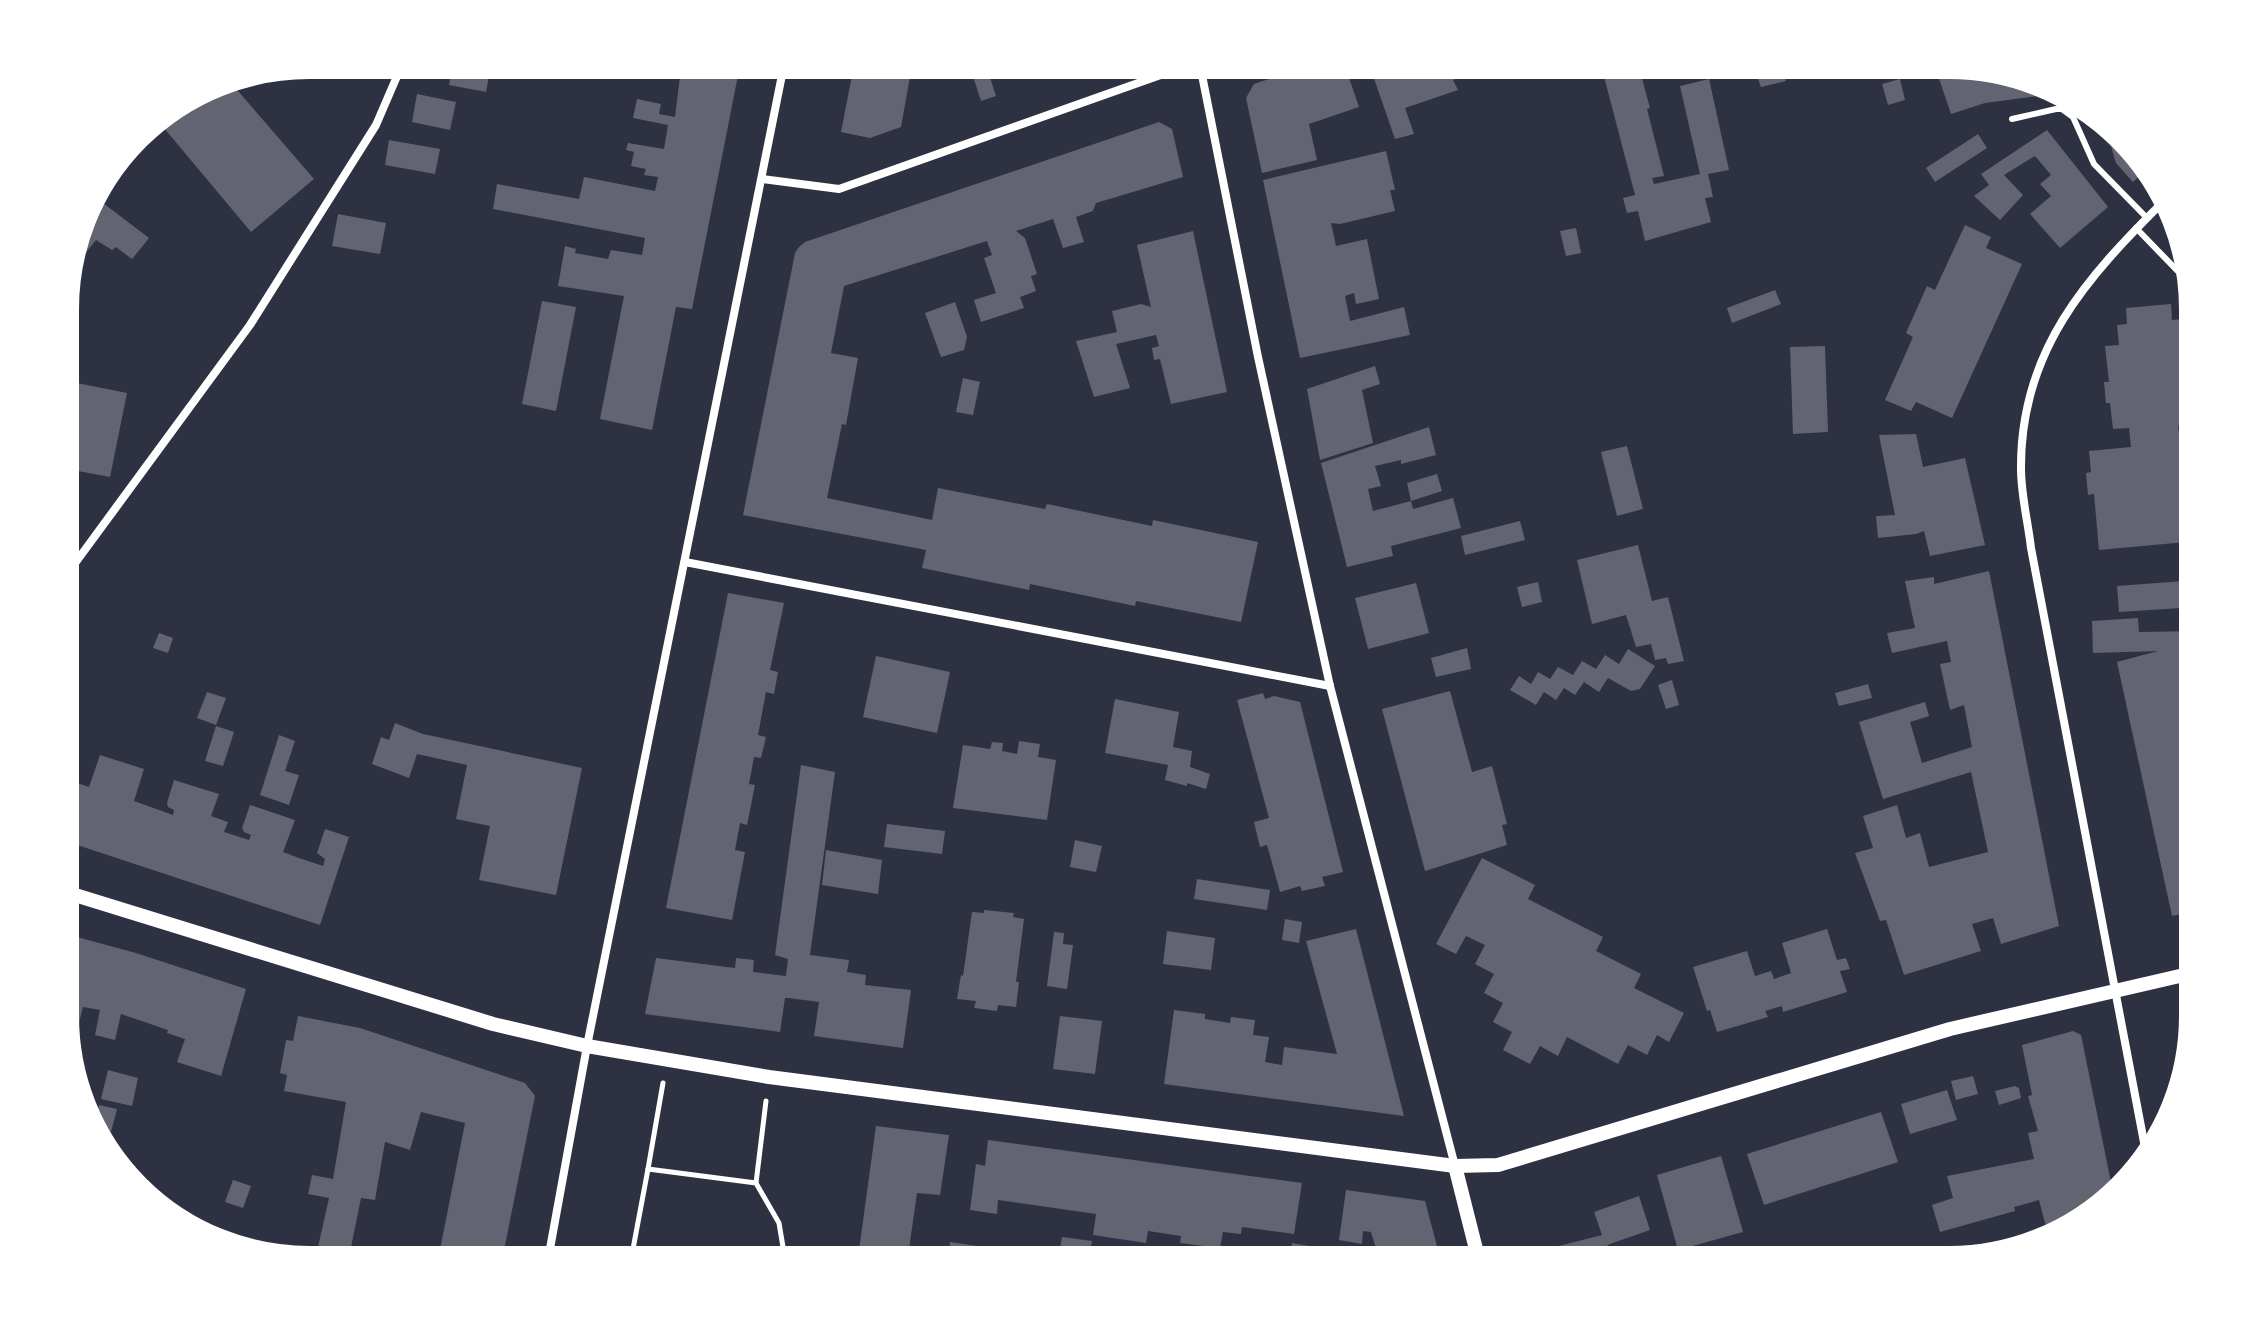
<svg xmlns="http://www.w3.org/2000/svg" width="2258" height="1325" font-family="'Roboto Condensed',sans-serif">
  <style>
    .building { fill: #626471 }
    .lines { fill: none; stroke-linecap: round; stroke-linejoin: round }
    .path { stroke: #fff; stroke-width: 5 }
    .service { stroke: #fff; stroke-width: 6 }
    .minor { stroke: #fff; stroke-width: 8 }
    .tertiary { stroke: #fff; stroke-width: 14 }
    .rim { fill: none; stroke: #fff; stroke-width: 10 }
  </style>
  <rect width="100%" height="100%" fill="#2d3142"/>
  <g class="building">
    <polygon points="454,60 492,60 486,92 449,85"/>
    <polygon points="682,60 741,60 692,309 676,307 652,430 600,419 624,296 558,286 565,246 576,249 575,253 608,259 611,250 642,255 645,238 493,209 497,184 579,199 584,177 655,191 658,177 644,175 646,169 631,166 634,152 626,150 628,143 664,149 668,125 633,118 637,99 661,104 659,114 675,117"/>
    <polygon points="855,60 913,60 901,127 870,138 841,132"/>
    <polygon points="990,60 1053,60 1046,72 1028,60 1018,77"/>
    <polygon points="1325,60 1343,60 1359,107 1309,124 1317,160 1262,173 1246,98 1254,84"/>
    <polygon points="1510,60 1453,80 1458,90 1405,108 1414,134 1395,139 1368,61"/>
    <polygon points="1620,60 1637,60 1650,108 1647,109 1664,176 1652,178 1654,184 1700,174 1680,86 1709,79 1729,170 1708,174 1713,197 1705,198 1711,222 1645,241 1638,211 1627,213 1623,198 1635,195 1601,65"/>
    <polygon points="1751,60 1807,60 1810,70 1805,71 1806,75 1792,78 1791,74 1784,76 1786,81 1761,87"/>
    <polygon points="986,65 996,96 981,101 971,70"/>
    <polygon points="1970,66 2067,92 1985,103 1951,114 1936,70"/>
    <polygon points="226,77 314,179 251,232 164,128 179,115 173,108 179,101 214,79"/>
    <polygon points="1900,79 1905,100 1888,105 1882,84"/>
    <polygon points="417,94 456,102 450,130 412,122"/>
    <polygon points="1159,122 1172,129 1183,177 1096,203 1093,211 1076,217 1084,242 1063,248 1053,219 1016,231 1025,238 1037,274 1031,276 1036,291 1020,297 1024,308 981,322 974,300 996,293 984,258 992,255 987,241 844,286 831,353 858,358 846,425 842,424 827,498 932,520 938,488 1045,509 1047,504 1152,526 1153,520 1258,542 1241,622 1136,601 1135,606 1030,584 1029,590 922,568 926,550 743,515 795,253 799,247 805,242"/>
    <polygon points="2104,123 2150,166 2133,182 2116,163"/>
    <polygon points="2047,130 2108,207 2060,248 2030,214 2051,196 2040,184 2051,175 2035,156 2004,175 2023,195 2000,220 1974,196 1989,185 1981,174"/>
    <polygon points="1978,134 1987,148 1935,182 1926,168"/>
    <polygon points="389,140 440,149 435,174 385,165"/>
    <polygon points="1386,151 1395,190 1390,190 1395,211 1340,224 1331,223 1336,246 1367,239 1379,299 1356,304 1354,293 1345,296 1350,321 1404,307 1410,335 1300,358 1263,180"/>
    <polygon points="99,200 149,238 132,259 116,247 112,250 96,240 79,261 69,255 77,229"/>
    <polygon points="338,214 386,223 380,254 332,246"/>
    <polygon points="1965,225 1991,237 1986,248 2022,264 1952,418 1916,402 1911,411 1885,400 1913,337 1906,333 1927,286 1935,290"/>
    <polygon points="1576,228 1581,253 1566,256 1560,231"/>
    <polygon points="1193,231 1227,392 1171,404 1160,359 1154,360 1152,348 1159,346 1156,335 1116,344 1130,388 1094,397 1076,341 1117,332 1112,311 1141,304 1151,307 1137,245"/>
    <polygon points="1775,290 1781,304 1732,323 1727,308"/>
    <polygon points="542,301 576,307 556,411 522,404"/>
    <polygon points="955,302 967,337 964,350 941,357 925,313"/>
    <polygon points="2171,304 2172,320 2182,319 2184,339 2197,338 2197,424 2178,426 2182,456 2197,454 2197,541 2099,550 2094,494 2088,495 2086,473 2091,472 2089,451 2131,447 2129,428 2113,429 2110,403 2106,403 2104,382 2109,382 2105,346 2119,345 2117,325 2127,324 2126,308"/>
    <polygon points="1825,346 1828,432 1793,434 1790,347"/>
    <polygon points="1375,366 1380,384 1362,390 1373,443 1320,460 1307,389"/>
    <polygon points="963,378 980,382 973,415 956,412"/>
    <polygon points="62,380 127,393 110,477 62,468"/>
    <polygon points="1429,427 1436,455 1401,464 1401,460 1375,466 1381,486 1368,489 1373,511 1411,501 1407,483 1437,474 1442,491 1411,501 1413,509 1453,498 1461,528 1391,546 1393,556 1347,567 1321,463"/>
    <polygon points="1916,434 1923,467 1965,458 1985,545 1930,556 1924,531 1916,534 1878,538 1876,516 1895,515 1879,435"/>
    <polygon points="1627,446 1643,509 1617,516 1601,452"/>
    <polygon points="62,507 79,510 76,527 72,527 66,546 62,546"/>
    <polygon points="1520,521 1525,540 1465,555 1461,536"/>
    <polygon points="1638,545 1652,601 1668,597 1684,661 1668,664 1666,658 1655,660 1651,644 1636,647 1626,615 1592,624 1577,560"/>
    <polygon points="1989,571 2059,926 2001,944 1993,918 1972,924 1981,951 1904,975 1886,920 1880,921 1855,853 1873,848 1863,816 1897,805 1906,838 1920,833 1929,867 1988,852 1971,772 1883,799 1859,722 1925,702 1929,716 1910,722 1922,763 1972,747 1964,705 1950,710 1940,664 1951,662 1947,641 1892,653 1887,633 1915,628 1905,581 1934,577 1934,584"/>
    <polygon points="2197,580 2197,607 2119,612 2117,586"/>
    <polygon points="1538,582 1542,602 1522,607 1517,587"/>
    <polygon points="1416,583 1429,633 1368,649 1355,598"/>
    <polygon points="728,593 784,603 770,670 778,672 774,694 766,692 758,735 766,737 761,758 754,757 749,784 755,785 747,825 740,823 735,850 745,852 732,920 666,908"/>
    <polygon points="2138,618 2139,632 2197,631 2197,650 2180,650 2188,686 2196,684 2197,692 2197,911 2172,916 2117,662 2158,651 2093,653 2092,621"/>
    <polygon points="159,633 173,638 168,653 153,648"/>
    <polygon points="1467,648 1471,669 1436,677 1431,658"/>
    <polygon points="1628,649 1655,666 1640,689 1631,691 1608,678 1599,692 1584,682 1575,695 1564,688 1556,700 1544,692 1536,705 1510,690 1519,676 1531,684 1538,672 1550,679 1558,667 1573,675 1582,661 1596,669 1605,655 1619,664"/>
    <polygon points="876,656 950,672 937,733 863,717"/>
    <polygon points="1672,680 1679,705 1666,709 1658,685"/>
    <polygon points="1868,684 1872,698 1839,706 1835,693"/>
    <polygon points="1450,691 1472,772 1492,766 1507,824 1502,825 1507,845 1425,871 1382,709"/>
    <polygon points="207,692 226,698 216,725 197,718"/>
    <polygon points="1263,693 1265,699 1274,696 1300,702 1343,872 1322,877 1325,886 1302,891 1300,886 1280,892 1267,845 1260,847 1254,822 1269,818 1237,700"/>
    <polygon points="1115,699 1179,712 1173,747 1192,751 1190,767 1210,774 1206,789 1187,783 1187,786 1165,780 1168,765 1105,753"/>
    <polygon points="395,723 423,734 582,768 556,895 479,880 490,826 456,819 467,765 417,754 409,778 372,764 381,737 389,740"/>
    <polygon points="216,726 234,732 223,766 205,761"/>
    <polygon points="279,735 295,741 285,771 299,775 289,805 260,795"/>
    <polygon points="1019,741 1040,744 1038,757 1056,760 1047,820 953,808 963,745 990,749 992,742 1003,743 1002,751 1017,754"/>
    <polygon points="100,755 144,769 134,801 173,815 174,810 168,807 167,803 174,780 219,794 211,816 228,822 224,832 249,840 251,835 244,832 242,828 250,805 295,820 283,852 299,858 323,866 325,859 317,853 325,829 349,837 320,925 62,840 62,778 89,787"/>
    <polygon points="801,765 835,772 810,955 849,960 847,972 866,975 865,985 911,990 903,1048 814,1036 819,1002 789,998 785,998 780,1032 645,1014 656,958 735,968 736,958 754,960 753,972 786,976 788,959 775,955"/>
    <polygon points="887,824 945,831 942,854 884,847"/>
    <polygon points="1075,840 1102,846 1096,872 1070,867"/>
    <polygon points="826,850 882,860 878,894 822,885"/>
    <polygon points="1482,858 1535,885 1528,899 1603,937 1596,951 1641,974 1634,988 1684,1013 1669,1042 1657,1035 1647,1055 1628,1045 1618,1064 1567,1037 1558,1056 1540,1046 1530,1064 1503,1050 1512,1032 1493,1022 1503,1003 1484,993 1494,974 1475,964 1485,945 1466,936 1456,954 1436,944"/>
    <polygon points="1197,879 1270,890 1267,910 1194,899"/>
    <polygon points="984,910 1014,913 1013,917 1024,919 1016,982 1019,982 1016,1007 998,1005 997,1011 974,1008 976,1001 957,999 961,975 963,976 972,912 984,913"/>
    <polygon points="1285,919 1302,922 1299,943 1282,940"/>
    <polygon points="1356,929 1404,1116 1164,1084 1174,1010 1205,1014 1205,1019 1230,1023 1231,1017 1255,1020 1253,1035 1269,1037 1265,1062 1282,1065 1284,1047 1337,1054 1306,941"/>
    <polygon points="1827,929 1837,960 1846,958 1850,969 1840,971 1847,992 1783,1012 1782,1006 1765,1011 1768,1017 1717,1032 1710,1010 1707,1011 1693,967 1747,951 1755,976 1771,971 1774,979 1791,973 1782,943"/>
    <polygon points="1167,931 1215,938 1211,970 1163,964"/>
    <polygon points="1054,932 1064,933 1063,944 1073,945 1067,989 1047,986"/>
    <polygon points="62,933 136,953 246,989 221,1076 177,1062 185,1039 167,1033 168,1030 121,1014 115,1040 95,1035 100,1010 83,1007 71,1054 64,1053"/>
    <polygon points="298,1016 360,1028 525,1083 535,1096 501,1265 437,1265 465,1123 421,1112 410,1150 385,1142 375,1200 361,1198 349,1257 324,1251 316,1256 329,1198 308,1194 312,1175 333,1179 346,1102 284,1091 287,1075 280,1073 286,1040 293,1041"/>
    <polygon points="1060,1016 1102,1021 1095,1074 1053,1069"/>
    <polygon points="2073,1031 2081,1035 2113,1192 2080,1225 2069,1227 2068,1221 2046,1227 2039,1200 2014,1207 2015,1211 1940,1232 1932,1205 1953,1198 1947,1176 2034,1159 2028,1133 2038,1131 2028,1096 2032,1095 2022,1045"/>
    <polygon points="108,1070 138,1078 132,1106 101,1099"/>
    <polygon points="1973,1076 1978,1094 1956,1100 1951,1081"/>
    <polygon points="2015,1086 2019,1088 2021,1098 1999,1105 1995,1091"/>
    <polygon points="1947,1090 1957,1120 1910,1134 1901,1104"/>
    <polygon points="99,1105 117,1109 111,1132 94,1129"/>
    <polygon points="1881,1112 1898,1162 1764,1205 1747,1154"/>
    <polygon points="876,1126 949,1135 940,1195 917,1193 908,1256 892,1254 891,1265 857,1265"/>
    <polygon points="988,1140 1302,1183 1294,1234 1242,1227 1241,1234 1223,1232 1220,1248 1180,1243 1181,1236 1148,1231 1146,1243 1093,1235 1096,1214 998,1200 997,1214 970,1210 976,1164 985,1166"/>
    <polygon points="1721,1156 1743,1232 1678,1250 1657,1175"/>
    <polygon points="233,1180 251,1186 243,1208 225,1202"/>
    <polygon points="1346,1190 1425,1201 1442,1265 1389,1265 1386,1250 1377,1252 1371,1232 1363,1231 1362,1244 1339,1240"/>
    <polygon points="1639,1196 1650,1230 1607,1245 1610,1247 1615,1265 1551,1265 1547,1249 1602,1235 1594,1212"/>
    <polygon points="1062,1237 1092,1241 1088,1265 1035,1265 1037,1256 1050,1258 1051,1254 1059,1255"/>
    <polygon points="950,1242 977,1246 974,1265 947,1265"/>
    <polygon points="1292,1243 1309,1246 1307,1260 1326,1265 1289,1265"/>
  </g>
  <g class="lines">
    <g class="path">
      <polyline points="648,1169 663,1083"/>
      <polyline points="756,1183 766,1101"/>
      <polyline points="630,1265 648,1169 756,1183 779,1223 786,1265"/>
    </g>
    <g class="service">
      <polyline points="2012,119 2056,109 2062,109 2073,117 2094,164 2147,218"/>
      <polyline points="2136,228 2197,291"/>
    </g>
    <g class="minor">
      <polyline points="1199,60 1258,357 1330,686 1455,1166"/>
      <polyline points="762,179 839,189 1203,60"/>
      <polyline points="685,562 1330,686"/>
      <polyline points="62,581 250,325 376,125 404,60"/>
      <path d="M2147,1158L2031,548C2028,522 2021,495 2021,469C2020,351 2086,278 2166,199"/>
      <polyline points="547,1265 587,1046 785,60"/>
    </g>
    <g class="tertiary">
      <polyline points="62,891 493,1024 587,1046 769,1077 1455,1166 1498,1165 1950,1029 2197,972"/>
      <polyline points="1455,1166 1480,1265"/>
    </g>
  </g>
  <path d="M0 0H2258V1325H0ZM309 74H1949A235 235 0 0 1 2184 309V1016A235 235 0 0 1 1949 1251H309A235 235 0 0 1 74 1016V309A235 235 0 0 1 309 74Z" fill="#fff" fill-rule="evenodd"/>
  <path class="rim" d="M309 74H1949A235 235 0 0 1 2184 309V1016A235 235 0 0 1 1949 1251H309A235 235 0 0 1 74 1016V309A235 235 0 0 1 309 74Z"/>
</svg>
